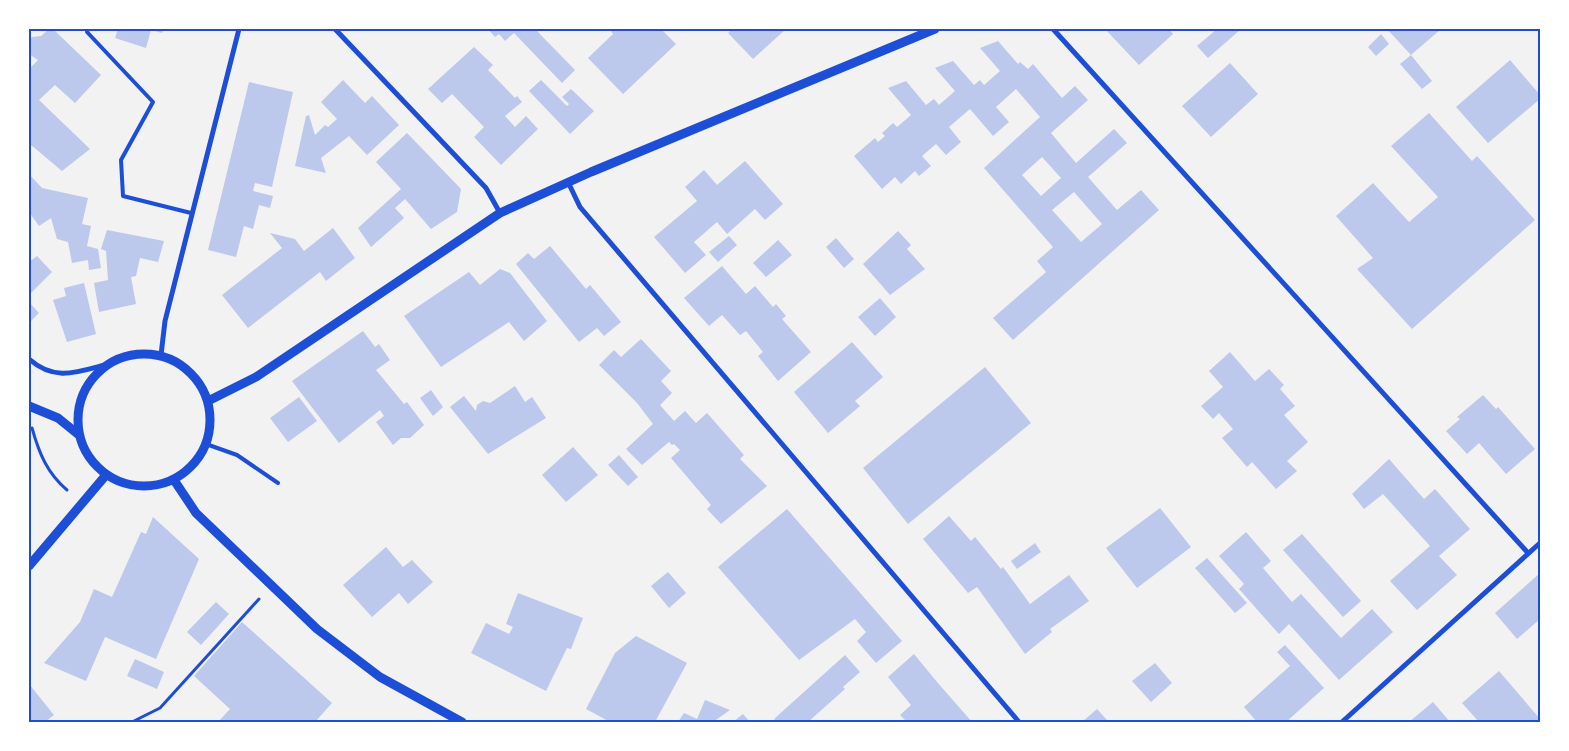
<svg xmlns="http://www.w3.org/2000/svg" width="1569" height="751" font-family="Commissioner,sans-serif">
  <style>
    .building { fill: #bdc9ec; fill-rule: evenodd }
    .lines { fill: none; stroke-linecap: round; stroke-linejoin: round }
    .path { stroke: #1d4ed8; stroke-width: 3 }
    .service { stroke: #1d4ed8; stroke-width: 4 }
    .minor { stroke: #1d4ed8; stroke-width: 5 }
    .tertiary { stroke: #1d4ed8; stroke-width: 9 }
    .neatline { fill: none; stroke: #1d4ed8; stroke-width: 2 }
  </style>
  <rect width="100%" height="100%" fill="#f2f2f2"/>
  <g class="building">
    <polygon points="118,29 163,29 162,33 151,30 146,48 115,38"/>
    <polygon points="488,29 535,29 575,70 562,83 514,33 505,41 499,34 495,37"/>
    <polygon points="614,29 661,29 676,44 623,94 588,58 613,34 611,31"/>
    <polygon points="733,29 786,29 753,59 728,33"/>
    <polygon points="1105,29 1169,29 1173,34 1139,65"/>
    <polygon points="1217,29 1241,29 1208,58 1197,46"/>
    <polygon points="1387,29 1441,29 1411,55 1432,81 1422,89 1400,64 1411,55"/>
    <polygon points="48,30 54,30 101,75 75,103 55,85 39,100 90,149 62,171 31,145 29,147 29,69 38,60 29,54 29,41 32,37 41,36"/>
    <polygon points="1381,34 1389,44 1376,56 1368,47"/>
    <path d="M998,41L1018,64L1020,62L1028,69L1033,64L1062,98L1075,86L1088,100L1051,133L1076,163L1114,129L1127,143L1088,177L1117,210L1141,190L1159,210L1013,340L993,318L1046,272L1037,261L1053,247L984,168L1040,117L1016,89L996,107L1009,122L993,136L970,109L949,127L961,142L946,155L936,144L922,156L931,166L919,176L915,171L901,184L895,177L882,189L854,156L875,138L878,142L885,136L882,133L893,123L897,127L911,115L888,88L906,81L926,105L934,99L939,105L955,91L935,68L953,61L974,85L980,80L984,85L1000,71L980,48ZM1042,157L1061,178L1041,196L1022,175ZM1074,192L1102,224L1081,242L1052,210Z"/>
    <polygon points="474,47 493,65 488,70 515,98 517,96 522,102 505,116 515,127 526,116 538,129 501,165 474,137 484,127 452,94 442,103 428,89"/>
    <polygon points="1510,60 1540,95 1540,99 1488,143 1456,107"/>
    <polygon points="1230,63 1258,94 1211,137 1182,106"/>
    <polygon points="343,80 365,103 372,96 399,125 367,155 349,136 321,158 326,173 295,166 306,116 309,115 315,135 325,125 328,127 337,119 321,102"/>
    <polygon points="541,80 567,106 569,104 562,97 571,89 594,111 570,134 529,91"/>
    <polygon points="249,82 293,92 272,187 255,183 253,191 273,196 270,208 259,205 253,229 244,226 236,257 208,250"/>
    <polygon points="1429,113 1472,161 1477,156 1535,220 1412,329 1357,269 1373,258 1336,216 1373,183 1409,222 1438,197 1391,146"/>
    <polygon points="407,133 461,189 457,212 431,229 405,199 395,208 404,218 371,247 358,228 401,189 376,162"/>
    <polygon points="745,161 783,204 765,220 755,209 727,234 717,222 694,242 706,255 685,273 654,237 697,201 685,187 704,170 717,185"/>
    <polygon points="29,174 42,188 88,198 82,224 91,226 87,246 98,249 101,268 89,270 88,260 72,263 68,242 57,239 51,218 39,226 29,212"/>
    <polygon points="333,228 355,258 326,281 320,272 248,328 222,295 282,248 270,233 295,239 304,251"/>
    <polygon points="107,230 164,241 158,262 140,258 136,276 131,277 136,304 99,312 94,283 108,280 106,251 101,249"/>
    <polygon points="898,231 911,245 907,249 925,269 890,295 863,264"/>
    <polygon points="729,236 737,245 718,262 709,252"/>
    <polygon points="836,238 854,259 844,268 826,247"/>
    <polygon points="778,240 792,255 766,277 753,263"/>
    <polygon points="550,246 586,289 590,285 621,322 604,336 597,328 579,342 516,264 528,253 534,259"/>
    <polygon points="37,256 52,272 29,295 29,262"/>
    <polygon points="722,266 746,294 755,286 773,307 776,304 786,316 782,319 811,352 778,381 758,356 763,352 746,331 740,335 722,315 709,326 684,298"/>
    <polygon points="500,269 510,273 547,321 524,341 509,322 441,367 404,316 469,272 480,285"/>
    <polygon points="84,283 96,334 67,342 53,300 66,296 64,288"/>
    <polygon points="880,298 896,317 875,336 858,317"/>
    <polygon points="29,302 39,313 29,323"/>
    <polygon points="363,331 375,347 379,344 390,360 376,370 404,404 407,402 424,425 410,438 401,438 393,445 376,422 384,416 380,410 339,443 292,381"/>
    <polygon points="641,339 671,371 661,381 672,393 660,405 674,421 685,411 696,423 707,413 744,455 740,459 767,486 721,524 707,509 711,505 671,458 680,450 674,444 672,445 669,442 642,465 626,449 653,424 637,403 599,365 614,350 621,357"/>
    <polygon points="852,342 883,377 855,401 860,406 828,433 794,392"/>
    <polygon points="1230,352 1255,381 1269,369 1284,385 1280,389 1295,406 1284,415 1308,442 1287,461 1297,471 1276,489 1252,462 1247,467 1222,438 1233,429 1219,413 1213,419 1201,406 1223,387 1209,371"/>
    <polygon points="985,367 1031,423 908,524 863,468"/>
    <polygon points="515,386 525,402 532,397 546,418 488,454 450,407 464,396 476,411 477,405 483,401 490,403"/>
    <polygon points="431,390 443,407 433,416 420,398"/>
    <polygon points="1483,395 1496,409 1498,407 1535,449 1506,474 1479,443 1467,454 1446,431 1460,419 1457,417"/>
    <polygon points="299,397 317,421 288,442 270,418"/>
    <polygon points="573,447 598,475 566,502 542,475"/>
    <polygon points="619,455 638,477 628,486 608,465"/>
    <polygon points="1389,459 1424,499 1435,489 1470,529 1439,556 1457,575 1417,610 1390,581 1430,546 1383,494 1364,509 1352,494"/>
    <polygon points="1160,508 1191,547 1137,588 1106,548"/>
    <polygon points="787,509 902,641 876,663 857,641 866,632 855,619 799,660 718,567"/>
    <polygon points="949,516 971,541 975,537 1001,569 1003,567 1030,604 1069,575 1089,601 1050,629 1052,632 1025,654 977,587 968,593 923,539"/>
    <polygon points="153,517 199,559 156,659 105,637 86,681 44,663 80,622 94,589 112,597 141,532 146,534"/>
    <polygon points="1246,532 1271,561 1263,568 1292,602 1301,594 1341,638 1372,609 1393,632 1339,680 1289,624 1279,634 1239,589 1244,584 1219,556"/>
    <polygon points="1302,534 1361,601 1343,617 1283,550"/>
    <polygon points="1035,543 1041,552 1017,569 1011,561"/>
    <polygon points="386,547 403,567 412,560 433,582 408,604 399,593 372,617 343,585"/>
    <polygon points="1207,558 1247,603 1235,613 1195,568"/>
    <polygon points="668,572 686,593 669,608 651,586"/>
    <polygon points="1540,573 1540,619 1517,639 1495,613"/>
    <polygon points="518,593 583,618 571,649 567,648 546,691 471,653 486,623 509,634 513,627 506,624"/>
    <polygon points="216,602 229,614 201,645 187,632"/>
    <polygon points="242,622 332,703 315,722 218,722 230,709 194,676"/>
    <polygon points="636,636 687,663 655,722 610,722 586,709 615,653"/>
    <polygon points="1285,645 1324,688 1286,722 1257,722 1244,707 1290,666 1277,652"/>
    <polygon points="914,654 937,682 972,722 907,722 900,715 911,705 888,677"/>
    <polygon points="845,655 860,672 843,687 845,689 808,722 777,722 774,719"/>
    <polygon points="135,659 164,672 157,689 127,676"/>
    <polygon points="1155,663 1172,683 1151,702 1132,681"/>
    <polygon points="1499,671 1540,719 1540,722 1479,722 1462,703"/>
    <polygon points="29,684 54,715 45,722 29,722"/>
    <polygon points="705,700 730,710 713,722 678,722 684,713 697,719"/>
    <polygon points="1433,702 1450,722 1409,722"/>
    <polygon points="1097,709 1107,720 1104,722 1082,722"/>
    <polygon points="743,714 750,722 733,722"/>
  </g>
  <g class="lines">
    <g class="path">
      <path d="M32,428C39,453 47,473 67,490"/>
      <polyline points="132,722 160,708 259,599"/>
    </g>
    <g class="service">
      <polyline points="88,29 87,32 153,102 121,160 123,196 191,213"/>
      <polyline points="206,444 237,455 278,483"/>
    </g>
    <g class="minor">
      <polyline points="335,29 486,188 500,213"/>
      <polyline points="1053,29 1528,553"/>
      <polyline points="568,182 580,207 1019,722"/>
      <polyline points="161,355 165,321 239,29"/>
      <path d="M29,359C55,382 77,372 108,364"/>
      <polyline points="1342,722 1540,543"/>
    </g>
    <g class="tertiary">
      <circle cx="144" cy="420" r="66"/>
      <polyline points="208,401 256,377 500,213 591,172 935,29"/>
      <polyline points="29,406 58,418 79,435"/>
      <polyline points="174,480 196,513 317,629 380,677 462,722"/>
      <polyline points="29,566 106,475"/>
    </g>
  </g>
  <rect width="1569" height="751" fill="none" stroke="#ffffff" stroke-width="60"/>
  <rect x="30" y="30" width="1509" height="691" class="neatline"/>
</svg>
